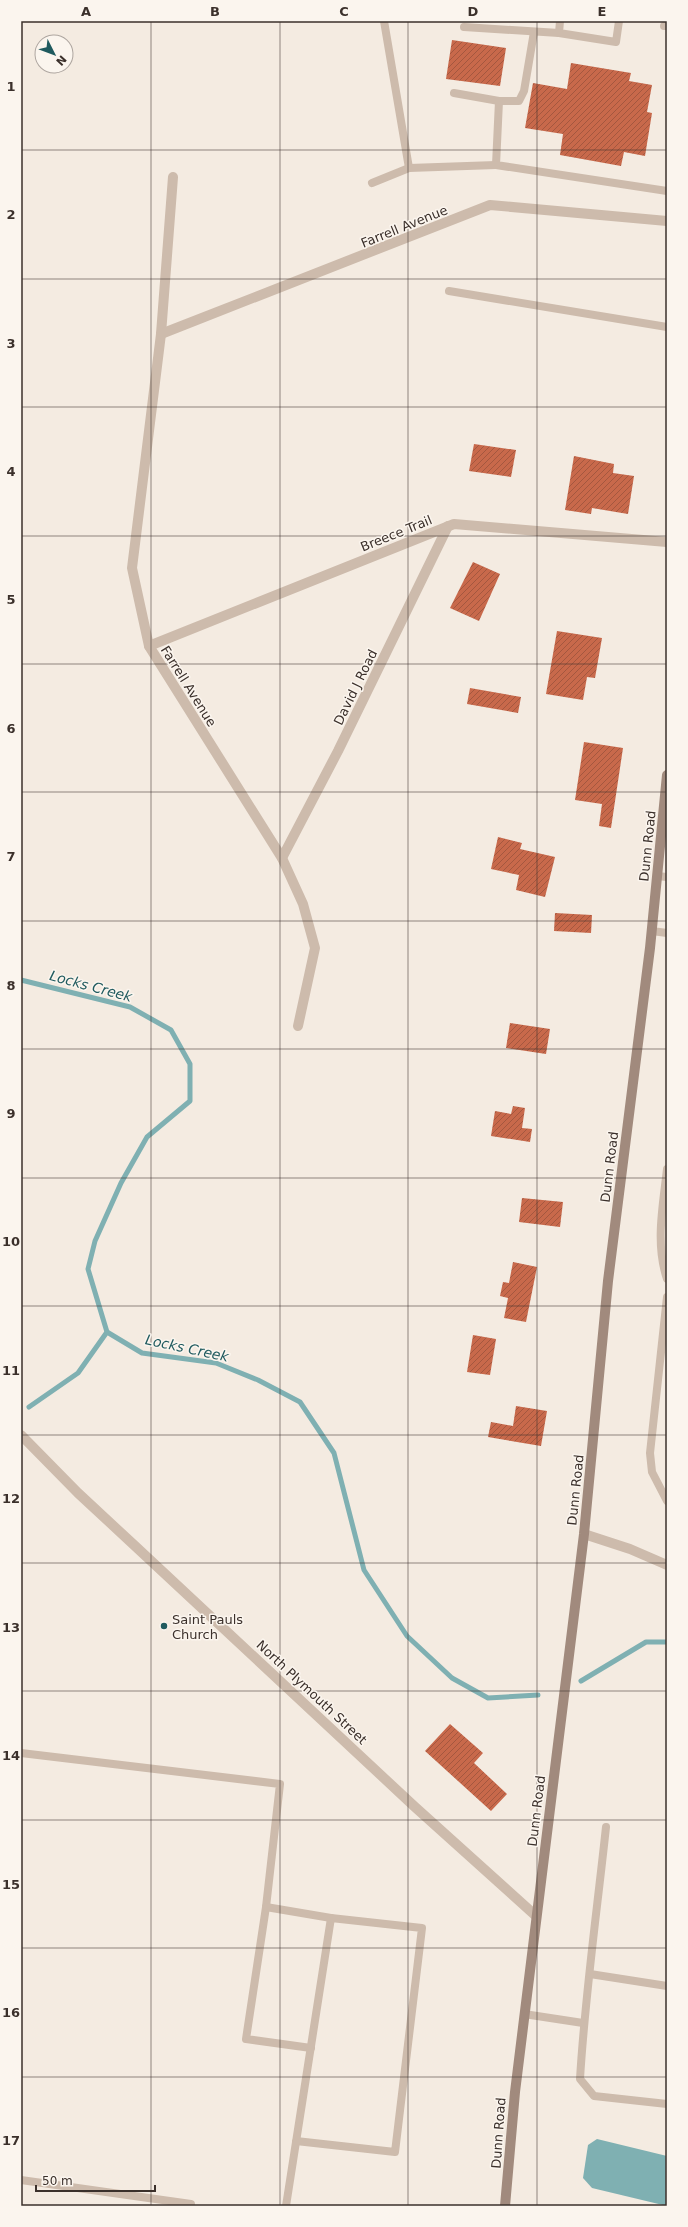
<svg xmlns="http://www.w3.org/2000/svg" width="688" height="2227" font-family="'DejaVu Sans',sans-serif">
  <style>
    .water { fill: #7fb0b2 }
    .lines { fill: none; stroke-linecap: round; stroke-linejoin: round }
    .stream { stroke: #7fb0b2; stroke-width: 5 }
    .building { fill: url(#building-hatch) }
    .service { stroke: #cdbbac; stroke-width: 8 }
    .minor { stroke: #cdbbac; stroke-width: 10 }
    .tertiary { stroke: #cdbbac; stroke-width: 10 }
    .secondary { stroke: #a18a7d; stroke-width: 10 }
    .grid { fill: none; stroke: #3b302b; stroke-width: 1; stroke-opacity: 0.55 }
    .poi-dot { fill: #1f5a5e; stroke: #fbf5ee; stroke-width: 1.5 }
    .labels { text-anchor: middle; stroke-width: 3; stroke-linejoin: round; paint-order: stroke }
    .street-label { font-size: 13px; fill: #3b302b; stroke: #fbf5ee }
    .poi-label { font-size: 13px; fill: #3b302b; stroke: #fbf5ee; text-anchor: start }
    .water-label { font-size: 14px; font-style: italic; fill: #1f5a5e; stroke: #fbf5ee }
    .neatline { fill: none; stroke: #3b302b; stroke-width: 1.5 }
    .grid-label { font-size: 13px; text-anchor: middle; font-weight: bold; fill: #3b302b }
  </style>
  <defs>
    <pattern id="building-hatch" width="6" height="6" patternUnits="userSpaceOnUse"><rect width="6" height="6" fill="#c8694b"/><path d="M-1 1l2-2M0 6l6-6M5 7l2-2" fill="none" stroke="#a4573f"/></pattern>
  </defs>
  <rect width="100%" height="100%" fill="#f4ebe1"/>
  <polygon class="water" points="597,2139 667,2156 667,2206 592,2188 583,2178 588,2145"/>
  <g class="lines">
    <g class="stream">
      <polyline points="21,980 130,1007 171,1030 190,1064 190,1101 147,1137 121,1183 95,1241 88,1269 107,1332 142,1353 216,1363 258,1380 300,1402 334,1453 364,1570 407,1636 452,1678 488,1698 538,1695"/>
      <polyline points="29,1407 78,1373 107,1332"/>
      <polyline points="581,1681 646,1642 667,1642"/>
    </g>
  </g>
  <g class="building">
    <polygon points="452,40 506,48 500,86 446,79"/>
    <polygon points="571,63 631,73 629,81 652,85 647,112 652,113 645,156 624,152 621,166 560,155 563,134 525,128 533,83 567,89"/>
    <polygon points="474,444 516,450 511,477 469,471"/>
    <polygon points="574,456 614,464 613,473 634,476 628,514 592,508 591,514 565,510"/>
    <polygon points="473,562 500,574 479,621 450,608"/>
    <polygon points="557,631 602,638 595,678 587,677 583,700 546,694"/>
    <polygon points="470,688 521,697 518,713 467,704"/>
    <polygon points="584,742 623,748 611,828 599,826 602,804 575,800"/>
    <polygon points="498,837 522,843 520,849 555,857 545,897 516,890 519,875 491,869"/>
    <polygon points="555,913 592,915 591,933 554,931"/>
    <polygon points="510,1023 550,1029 546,1054 506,1048"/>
    <polygon points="513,1106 525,1108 522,1128 532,1129 530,1142 491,1136 495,1111 511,1114"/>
    <polygon points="522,1198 563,1202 560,1227 519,1222"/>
    <polygon points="513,1262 537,1267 526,1322 504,1318 508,1298 500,1296 503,1282 509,1283"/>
    <polygon points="473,1335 496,1339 490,1375 467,1372"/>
    <polygon points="516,1406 547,1411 541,1446 488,1437 491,1422 513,1426"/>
    <polygon points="450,1724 483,1753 474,1763 507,1794 491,1811 425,1751"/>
  </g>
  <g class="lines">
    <g class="service">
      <polyline points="384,21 409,168"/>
      <polyline points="560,21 559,33 616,42 619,21"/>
      <polyline points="664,26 667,26"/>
      <polyline points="464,27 559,33"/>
      <polyline points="454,93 499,101 519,101 524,91 534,32"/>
      <polyline points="499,101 496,165 667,191"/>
      <polyline points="372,183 409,168 496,165"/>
      <polyline points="449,291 667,327"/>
      <polyline points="657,876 667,877"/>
      <polyline points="652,931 667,933"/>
      <path d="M667,1169C663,1206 655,1243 667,1279"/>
      <polyline points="667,1297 650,1453 652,1472 667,1501"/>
      <polyline points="21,1753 280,1784 266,1907 246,2039 311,2048"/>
      <path d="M606,1827C597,1911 585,1995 580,2079L594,2096L667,2104"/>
      <polyline points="266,1907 331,1918"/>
      <polyline points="590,1974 667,1986"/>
      <polyline points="524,2014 583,2023"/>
      <polyline points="21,2180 191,2204 191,2206"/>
      <polyline points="286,2206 331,1918 422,1928 395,2152 296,2141"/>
    </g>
    <g class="minor">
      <polyline points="173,177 161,334 132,568 149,646 282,858 303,904 315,948 298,1026"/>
      <polyline points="161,334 490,205 667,221"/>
      <polyline points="149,646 454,524 667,542"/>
      <polyline points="282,858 338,751 448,526"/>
      <polyline points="584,1534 630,1549 667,1565"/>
    </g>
    <polyline class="tertiary" points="21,1435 78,1493 134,1545 415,1807 536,1916"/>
    <polyline class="secondary" points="505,2206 515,2092 584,1534 608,1281 650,948 667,775"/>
  </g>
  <path class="grid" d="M151,21V2206M280,21V2206M408,21V2206M537,21V2206M21,150H667M21,279H667M21,407H667M21,536H667M21,664H667M21,792H667M21,921H667M21,1049H667M21,1178H667M21,1306H667M21,1435H667M21,1563H667M21,1691H667M21,1820H667M21,1948H667M21,2077H667"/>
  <circle class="poi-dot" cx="164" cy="1626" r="4"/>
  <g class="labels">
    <g class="street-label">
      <text transform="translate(404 226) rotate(-22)" y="5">Farrell Avenue</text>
      <text transform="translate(396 533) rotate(-22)" y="5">Breece Trail</text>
      <text transform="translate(189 686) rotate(58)" y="5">Farrell Avenue</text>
      <text transform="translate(355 687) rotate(-64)" y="5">David J Road</text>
      <text transform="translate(647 846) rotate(-84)" y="5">Dunn Road</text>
      <text transform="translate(609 1167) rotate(-83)" y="5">Dunn Road</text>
      <text transform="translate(575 1490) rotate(-84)" y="5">Dunn Road</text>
      <text transform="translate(312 1692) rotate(43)" y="5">North Plymouth Street</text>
      <text transform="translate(536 1811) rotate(-83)" y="5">Dunn Road</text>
      <text transform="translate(498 2133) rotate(-86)" y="5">Dunn Road</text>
    </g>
    <g class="poi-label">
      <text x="172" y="1624">Saint Pauls<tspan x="172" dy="15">Church</tspan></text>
    </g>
    <g class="water-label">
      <text transform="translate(91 986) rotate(15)" y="5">Locks Creek</text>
      <text transform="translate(187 1348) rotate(12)" y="5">Locks Creek</text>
    </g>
  </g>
  <rect width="688" height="2227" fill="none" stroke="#fbf5ee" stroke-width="44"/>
  <g transform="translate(54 54) rotate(132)"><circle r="19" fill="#fbf5ee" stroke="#aea6a0"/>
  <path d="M0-3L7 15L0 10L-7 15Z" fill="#1f5a5e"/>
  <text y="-6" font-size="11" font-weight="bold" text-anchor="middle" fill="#3b302b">N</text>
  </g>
  <path d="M36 2185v6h119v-6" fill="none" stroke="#3b302b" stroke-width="2"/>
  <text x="42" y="2185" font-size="12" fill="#3b302b" stroke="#fbf5ee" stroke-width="3" paint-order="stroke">50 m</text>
  <rect x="22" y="22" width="644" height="2183" class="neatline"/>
  <g class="grid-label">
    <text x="86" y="16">A</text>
    <text x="215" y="16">B</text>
    <text x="344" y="16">C</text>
    <text x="473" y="16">D</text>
    <text x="602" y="16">E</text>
    <text x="11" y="91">1</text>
    <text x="11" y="219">2</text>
    <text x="11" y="348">3</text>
    <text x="11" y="476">4</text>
    <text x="11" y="604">5</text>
    <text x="11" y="733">6</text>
    <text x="11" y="861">7</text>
    <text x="11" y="990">8</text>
    <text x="11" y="1118">9</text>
    <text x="11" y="1246">10</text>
    <text x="11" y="1375">11</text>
    <text x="11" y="1503">12</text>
    <text x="11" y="1632">13</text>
    <text x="11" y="1760">14</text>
    <text x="11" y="1889">15</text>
    <text x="11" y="2017">16</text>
    <text x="11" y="2145">17</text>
  </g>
</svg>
